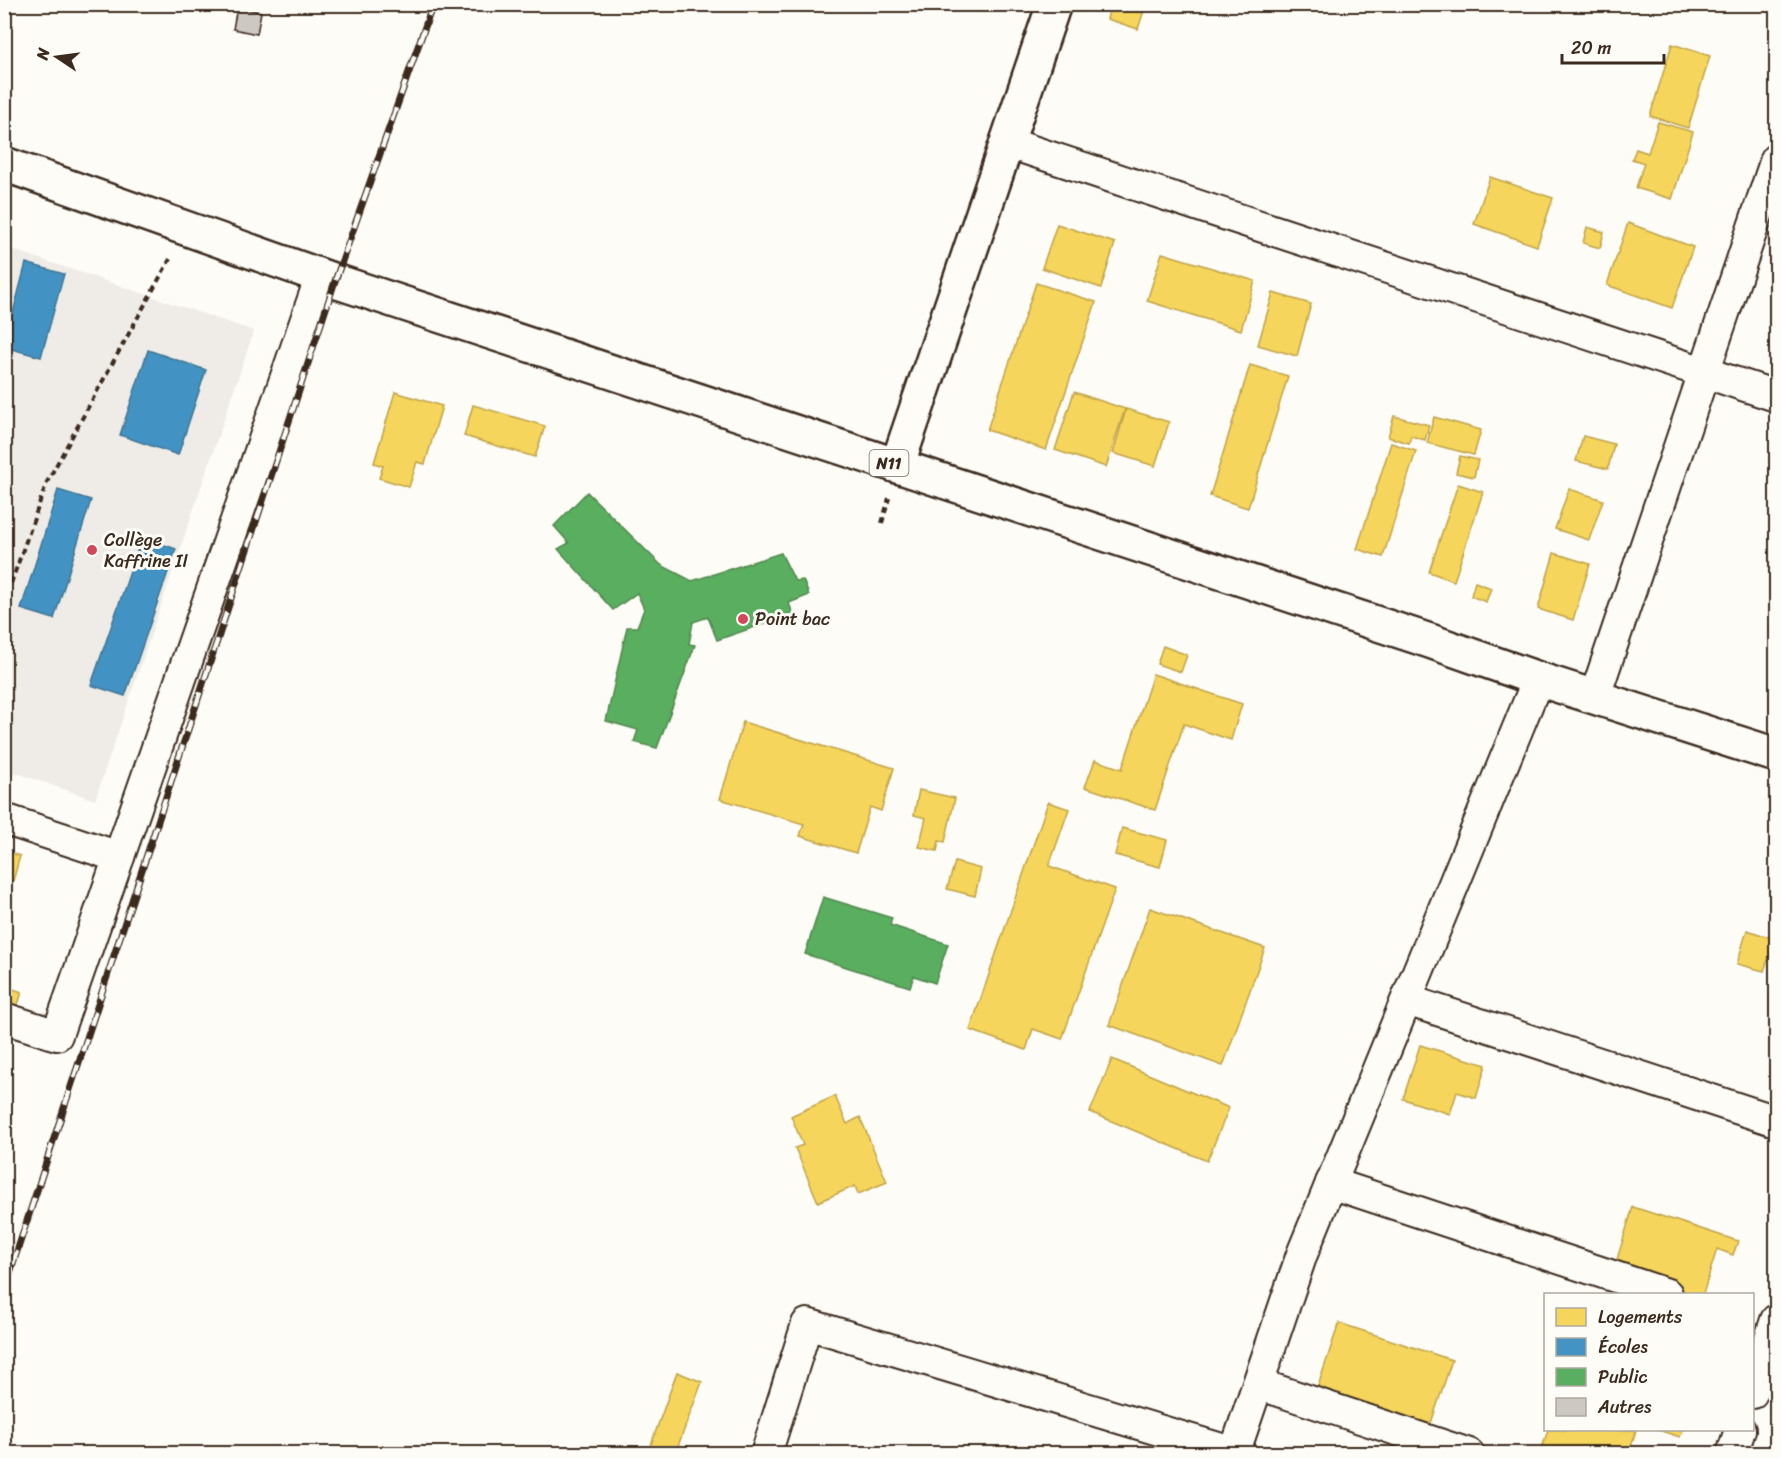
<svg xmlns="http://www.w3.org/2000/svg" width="1781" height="1458" font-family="Sriracha,sans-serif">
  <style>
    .built { fill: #efece7 }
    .homes { fill: #f6d55c; stroke: #bea249; stroke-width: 1.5 }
    .schools { fill: #4393c3; stroke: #417492; stroke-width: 1.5 }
    .public { fill: #5aae61; stroke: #51864d; stroke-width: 1.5 }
    .building { fill: #cdc8c2; stroke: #3b2a1e; stroke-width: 1.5 }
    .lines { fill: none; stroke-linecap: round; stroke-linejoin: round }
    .minor-casing { stroke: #3b2a1e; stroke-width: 34 }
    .secondary-casing { stroke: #3b2a1e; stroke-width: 38 }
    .primary-casing { stroke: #3b2a1e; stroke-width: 38 }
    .path { stroke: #3b2a1e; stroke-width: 4; stroke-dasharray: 6 4.5; stroke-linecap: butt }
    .minor { stroke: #fdfcf7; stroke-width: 30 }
    .secondary { stroke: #fdfcf7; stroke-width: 33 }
    .primary { stroke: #fdfcf7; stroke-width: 33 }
    .rail-casing { stroke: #3b2a1e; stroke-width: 7 }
    .rail { stroke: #fdfcf7; stroke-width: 4.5; stroke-dasharray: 14; stroke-linecap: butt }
    .poi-dot { fill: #d1495b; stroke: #fdfcf7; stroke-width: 2 }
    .labels { text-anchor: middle; stroke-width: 6; stroke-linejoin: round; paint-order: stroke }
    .shield { fill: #fdfcf7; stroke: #75695f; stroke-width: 1.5 }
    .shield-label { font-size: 16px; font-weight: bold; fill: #3b2a1e }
    .poi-label { font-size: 18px; fill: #3b2a1e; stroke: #fdfcf7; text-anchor: start }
  </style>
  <rect width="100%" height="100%" fill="#fdfcf7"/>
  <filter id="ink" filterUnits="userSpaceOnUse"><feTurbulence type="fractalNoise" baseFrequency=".0167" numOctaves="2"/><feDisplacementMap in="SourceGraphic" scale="12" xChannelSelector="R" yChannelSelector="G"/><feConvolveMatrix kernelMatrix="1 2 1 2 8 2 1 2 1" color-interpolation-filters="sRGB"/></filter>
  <g filter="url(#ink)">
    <polygon class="built" points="5,247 254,331 95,800 5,769"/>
    <g class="homes">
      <polygon points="1111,4 1146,4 1138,29 1107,19"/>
      <polygon points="1672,44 1710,56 1688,128 1650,116"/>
      <polygon points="1658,122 1693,132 1672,199 1636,188 1644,163 1632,159 1636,149 1648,153"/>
      <polygon points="1490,177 1553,198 1537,246 1474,224"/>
      <polygon points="1628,223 1693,247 1672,308 1607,285"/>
      <polygon points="1057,224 1115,243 1101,288 1042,268"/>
      <polygon points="1587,227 1604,232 1600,248 1583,243"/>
      <polygon points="1162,253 1255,281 1241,330 1147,301"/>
      <polygon points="1036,283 1096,302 1046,450 987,430"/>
      <polygon points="1273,293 1311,304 1297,356 1258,345"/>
      <polygon points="1250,365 1288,376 1248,508 1210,496"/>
      <polygon points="395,392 442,406 425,464 417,462 409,487 379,478 383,466 374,463"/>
      <polygon points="1074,392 1125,409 1106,467 1055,450"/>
      <polygon points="473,405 545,426 535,457 464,436"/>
      <polygon points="1126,409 1169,422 1155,466 1113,453"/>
      <polygon points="1394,416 1429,425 1425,440 1411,436 1409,443 1388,437"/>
      <polygon points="1434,417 1481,430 1474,455 1427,443"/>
      <polygon points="1583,436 1614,444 1608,469 1576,461"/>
      <polygon points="1391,443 1416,451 1383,557 1357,549"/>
      <polygon points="1460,456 1478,460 1474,477 1456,473"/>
      <polygon points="1458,484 1483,492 1454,581 1429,572"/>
      <polygon points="1569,489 1603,500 1589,540 1555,529"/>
      <polygon points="1554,553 1590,564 1573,620 1538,609"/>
      <polygon points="1475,582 1491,588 1486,602 1471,596"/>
      <polygon points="1163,646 1187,655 1181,672 1157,664"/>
      <polygon points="1153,674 1242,704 1231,740 1184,724 1155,810 1085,787 1095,760 1122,769"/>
      <polygon points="743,722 894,768 881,811 870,807 856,853 800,836 804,824 720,799"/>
      <polygon points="919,790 955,798 945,842 939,841 937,851 919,847 926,818 914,815"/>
      <polygon points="1048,802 1069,809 1049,866 1115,889 1062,1039 1033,1029 1026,1050 970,1030"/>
      <polygon points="1122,828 1167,840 1160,867 1115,855"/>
      <polygon points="4,851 20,856 13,881 4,879"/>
      <polygon points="955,862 981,869 975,896 947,889"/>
      <polygon points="1150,908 1265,948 1223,1066 1109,1025"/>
      <polygon points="1747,930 1775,939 1764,971 1737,964"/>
      <polygon points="4,936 11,937 5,958 4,957"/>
      <polygon points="4,986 22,992 16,1010 4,1006"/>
      <polygon points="1420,1045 1486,1065 1476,1098 1457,1092 1450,1114 1403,1099"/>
      <polygon points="1112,1059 1229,1108 1207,1161 1090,1112"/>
      <polygon points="835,1096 847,1124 860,1117 887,1182 858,1194 855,1186 818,1202 795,1148 803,1145 791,1116"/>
      <polygon points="1633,1207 1738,1241 1733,1255 1717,1249 1703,1294 1663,1294 1614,1269"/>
      <polygon points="1339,1323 1452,1360 1429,1429 1316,1392"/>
      <polygon points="677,1372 702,1382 675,1454 650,1454 648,1453"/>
      <polygon points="1548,1430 1636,1430 1629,1454 1540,1454"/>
      <polygon points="1658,1430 1683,1430 1680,1437"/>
    </g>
    <g class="schools">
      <polygon points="26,263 64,274 41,357 4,347"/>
      <polygon points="148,350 206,370 178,455 120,435"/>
      <polygon points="58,490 91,500 54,619 21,609"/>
      <polygon points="142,537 176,549 125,696 91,685"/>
    </g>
    <g class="public">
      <polygon points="587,492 661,565 692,581 781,553 795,581 803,580 809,595 789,603 793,614 717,640 708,617 693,622 689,644 695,645 657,748 634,742 638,730 606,721 627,627 637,627 644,609 637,593 613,610 558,549 569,543 554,526"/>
      <polygon points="823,897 892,918 890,925 948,944 935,983 914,976 910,987 805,954"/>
    </g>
    <polygon class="building" points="237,7 261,12 257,34 233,29"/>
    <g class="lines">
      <defs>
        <g id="minor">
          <polyline points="1008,143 1776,396"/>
          <polyline points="1595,696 1776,159"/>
          <polyline points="4,819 119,857"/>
          <polyline points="1407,1000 1776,1121"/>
          <polyline points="4,1018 57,1035 321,276"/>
          <polyline points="1331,1183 1667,1294"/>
          <polyline points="1258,1384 1469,1454"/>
          <polyline points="1752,1393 1776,1320"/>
          <polyline points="766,1454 807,1324 1235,1453"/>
          <polyline points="1234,1454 1302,1254 1538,679"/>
          <polyline points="1732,1454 1740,1430"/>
        </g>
        <polyline id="secondary" points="897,466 1054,4"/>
        <polyline id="primary" points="4,164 335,281 1430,641 1538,679 1776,755"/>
      </defs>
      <use href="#minor" class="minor-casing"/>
      <use href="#secondary" class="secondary-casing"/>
      <use href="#primary" class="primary-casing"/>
      <g class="path">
        <polyline points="882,523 889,498"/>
        <polyline points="4,603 47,482 170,259"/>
      </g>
      <use href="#minor" class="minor"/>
      <use href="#secondary" class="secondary"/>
      <use href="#primary" class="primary"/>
      <defs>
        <polyline id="rail" points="4,1291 335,281 433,4"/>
      </defs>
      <use href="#rail" class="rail-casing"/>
      <use href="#rail" class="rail"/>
    </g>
  </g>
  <g class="poi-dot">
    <circle cx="92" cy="550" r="6"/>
    <circle cx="743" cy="619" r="6"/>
  </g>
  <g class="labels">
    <rect class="shield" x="869.5" y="450" width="39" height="26" rx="4.5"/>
    <g class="shield-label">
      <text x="889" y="469">N11</text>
    </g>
    <g class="poi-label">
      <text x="104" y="546">Collège<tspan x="104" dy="21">Kaffrine II</tspan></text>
      <text x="755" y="625">Point bac</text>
    </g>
  </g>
  <rect width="1781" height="1458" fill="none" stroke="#fdfcf7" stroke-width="24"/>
  <rect x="12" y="12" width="1757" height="1434" fill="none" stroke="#3b2a1e" stroke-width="2" filter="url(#ink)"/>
  <rect x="1544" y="1293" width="210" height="138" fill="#fdfcf7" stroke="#afa8a0" stroke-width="1.5"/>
  <rect x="1556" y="1308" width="30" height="18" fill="#f6d55c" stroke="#afa8a0" stroke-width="1.5"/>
  <text x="1598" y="1323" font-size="18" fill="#3b2a1e">Logements</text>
  <rect x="1556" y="1338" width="30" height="18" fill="#4393c3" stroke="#afa8a0" stroke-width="1.5"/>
  <text x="1598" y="1353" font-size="18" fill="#3b2a1e">Écoles</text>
  <rect x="1556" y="1368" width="30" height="18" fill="#5aae61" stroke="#afa8a0" stroke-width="1.5"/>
  <text x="1598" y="1383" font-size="18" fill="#3b2a1e">Public</text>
  <rect x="1556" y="1398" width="30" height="18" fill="#cdc8c2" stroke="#afa8a0" stroke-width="1.5"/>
  <text x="1598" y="1413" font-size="18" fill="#3b2a1e">Autres</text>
  <g transform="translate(57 57) rotate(283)" stroke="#fdfcf7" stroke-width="4.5" paint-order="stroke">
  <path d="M0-4.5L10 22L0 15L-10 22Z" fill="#3b2a1e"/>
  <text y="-9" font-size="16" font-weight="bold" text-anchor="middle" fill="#3b2a1e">N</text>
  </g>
  <path d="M1562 54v9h102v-9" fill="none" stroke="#3b2a1e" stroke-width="3"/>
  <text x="1571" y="54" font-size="18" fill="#3b2a1e" stroke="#fdfcf7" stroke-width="4.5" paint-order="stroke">20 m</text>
</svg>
